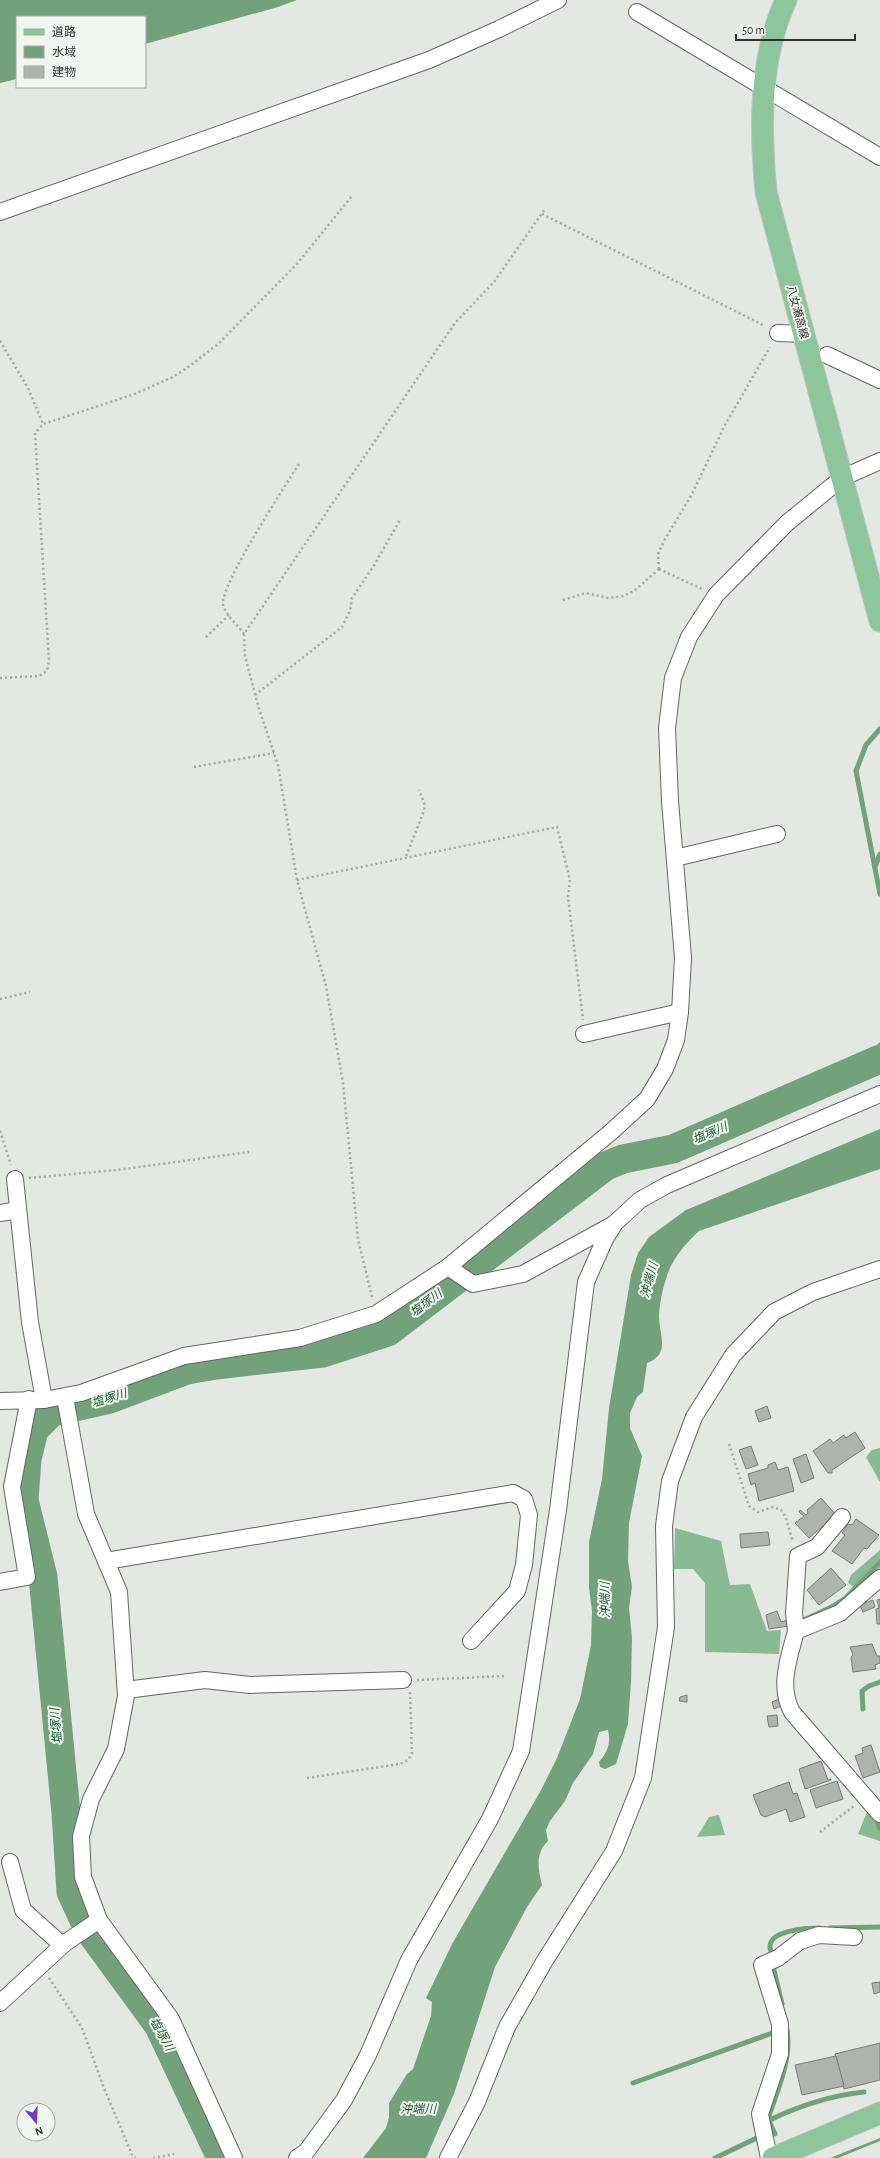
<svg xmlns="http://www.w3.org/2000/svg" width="880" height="2158" font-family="'Alegreya Sans','Noto Sans JP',sans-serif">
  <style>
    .forest { fill: #8aba91 }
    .water { fill: #73a27a }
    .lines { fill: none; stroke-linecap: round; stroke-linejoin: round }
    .stream { stroke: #73a27a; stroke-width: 5 }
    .river { stroke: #73a27a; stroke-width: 29 }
    .building { fill: #aeb3ae; stroke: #787d79 }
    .minor-casing { stroke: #636763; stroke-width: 18 }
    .major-casing { stroke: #c1c2c1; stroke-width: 23 }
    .path { stroke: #a5a9a6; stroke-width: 2.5; stroke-dasharray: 2 3; stroke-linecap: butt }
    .minor { stroke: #fff; stroke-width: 16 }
    .major { stroke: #8cc69a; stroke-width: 21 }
    .labels { text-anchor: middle; stroke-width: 4; stroke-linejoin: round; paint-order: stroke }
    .street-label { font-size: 11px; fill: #303231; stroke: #f0f5f0 }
    .water-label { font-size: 12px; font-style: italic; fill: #165d2a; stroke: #f0f5f0 }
  </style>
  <rect width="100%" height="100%" fill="#e3e8e3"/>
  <g class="forest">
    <polygon points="880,1448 880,1482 866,1457 872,1450"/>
    <polygon points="675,1528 721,1541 730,1585 750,1584 767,1631 781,1630 779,1654 705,1652 705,1583 693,1569 674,1569"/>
    <polygon points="880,1550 880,1568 855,1588 848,1583 851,1575"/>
    <polygon points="867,1812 880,1826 880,1841 858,1834"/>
    <polygon points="719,1815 725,1835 697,1837 709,1817"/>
  </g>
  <g class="water">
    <polygon points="0,0 297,0 278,7 145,44 145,17 17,17 17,79 0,83"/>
    <path d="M880,1129V1169L699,1231C685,1244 671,1260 666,1279C662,1290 660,1304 659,1315C659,1335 671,1354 647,1363L643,1392L637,1397L630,1413V1428L642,1456L629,1523L628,1561L632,1587L629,1608L632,1638L631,1682L628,1724L616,1764L605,1769L600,1767L599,1762C608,1752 611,1743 608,1730L599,1732L593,1754L573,1783L565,1801L550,1821L546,1830L548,1841C535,1853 538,1869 542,1885L527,1907L495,1967L454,2094L426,2158H363L386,2128L389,2117V2103L407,2074L413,2069L431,2016L432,2002L426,1998L452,1944L540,1792L557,1758L580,1699L591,1645L592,1611L589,1588V1542L602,1479L609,1408L631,1275L638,1253L649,1237L686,1210Z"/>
    <polygon points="880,1559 880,1565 846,1600 833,1609 803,1623 800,1619 830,1605 843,1597"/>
    <polygon points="880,2138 880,2141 838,2158 830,2158"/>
  </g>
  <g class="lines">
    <g class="stream">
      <polyline points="880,729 866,745 856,771 880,894"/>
      <polyline points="875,867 880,854"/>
      <polyline points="870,1063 880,1045"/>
      <polyline points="863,1709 862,1691 869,1686 880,1682"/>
      <polyline points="877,1821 880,1829"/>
      <polyline points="830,1928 880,1927"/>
      <path d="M773,1956C772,1954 770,1950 770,1947C769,1930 808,1928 820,1928"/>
      <polyline points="773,1966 782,2004"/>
      <polyline points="633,2083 778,2031"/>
      <path d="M770,2120C798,2106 833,2095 864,2092"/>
      <path d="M775,2134L768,2119C777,2091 792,2060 787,2030"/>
      <polyline points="715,2158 761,2136"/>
    </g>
    <polyline class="river" points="221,2158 159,2026 88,1929 71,1892 66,1813 43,1577 24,1500 27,1459 34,1430 52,1412 110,1399 187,1370 216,1365 323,1353 388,1332 606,1166 623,1159 673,1149 880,1059"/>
  </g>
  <g class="building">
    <polygon points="767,1406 771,1418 759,1422 755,1411"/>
    <polygon points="855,1432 865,1448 832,1470 832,1473 828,1473 813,1451 830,1439 833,1443 844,1435 846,1438"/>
    <polygon points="751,1446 758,1465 746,1469 739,1450"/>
    <polygon points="806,1454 814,1478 801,1483 793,1459"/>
    <polygon points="775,1462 778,1470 788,1467 794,1491 759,1501 755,1483 751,1485 748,1474 768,1468 768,1465"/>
    <polygon points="821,1498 836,1515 809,1538 795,1523 804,1516 799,1512 800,1510 806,1515 808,1513 807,1510"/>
    <polygon points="856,1519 879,1535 867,1549 864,1548 852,1564 832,1551 845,1535 842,1533 848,1524 852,1525"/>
    <polygon points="768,1532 770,1545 741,1548 740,1534"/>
    <polygon points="831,1568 846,1585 819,1605 807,1590"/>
    <polygon points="880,1599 880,1624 877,1624 876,1609 879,1608 877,1600"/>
    <polygon points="873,1600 875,1607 863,1612 860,1605"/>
    <polygon points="777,1611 781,1622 788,1620 789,1626 769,1629 766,1615"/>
    <polygon points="872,1644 877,1656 880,1656 880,1663 875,1665 876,1669 853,1672 851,1657 853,1655 850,1647"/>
    <polygon points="687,1695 687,1702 679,1701 680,1697"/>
    <polygon points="779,1699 781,1706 774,1709 772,1702"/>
    <polygon points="777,1715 778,1726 769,1727 767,1716"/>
    <polygon points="871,1745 880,1772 863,1778 855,1756 863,1753 862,1748"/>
    <polygon points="821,1761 828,1780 831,1779 831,1780 805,1789 799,1769"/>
    <polygon points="837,1781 843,1799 816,1808 810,1790"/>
    <polygon points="789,1782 793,1794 797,1793 805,1817 790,1822 786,1809 765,1817 761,1815 753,1795"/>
    <polygon points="880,1982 880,1992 874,1994 872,1983"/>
    <polygon points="880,2043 880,2080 844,2089 835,2054"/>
    <polygon points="836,2056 844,2086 802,2095 795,2065"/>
  </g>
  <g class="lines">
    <defs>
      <g id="minor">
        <polyline points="637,12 880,157"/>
        <polyline points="0,212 429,60 499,29 558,0"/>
        <polyline points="778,333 804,334"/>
        <polyline points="827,355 880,380"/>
        <polyline points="675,858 777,834"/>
        <polyline points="584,1034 680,1012"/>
        <polyline points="15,1179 30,1322 44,1400"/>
        <polyline points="0,1213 18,1210"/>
        <polyline points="448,1267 473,1284 523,1274 614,1224"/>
        <polyline points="65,1397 86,1514 119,1592 126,1696 116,1749 91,1799 81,1836 83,1877 99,1920 171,2019 234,2158"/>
        <polyline points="0,1401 44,1400 81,1393 184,1356 300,1338 376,1314 448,1267 611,1132 647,1099 665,1069 676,1040 680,1012 683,958 670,801 667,728 673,678 689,637 716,595 787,523 842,478 880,461"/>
        <polyline points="106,1561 513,1493 524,1499 529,1515 524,1565 517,1591 471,1641"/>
        <path d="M880,1578L840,1613L796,1631C789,1658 778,1686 792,1712L880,1814"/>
        <polyline points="0,1582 27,1577 12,1487 29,1399"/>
        <polyline points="796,1631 794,1613 798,1556 817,1547 842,1517"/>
        <polyline points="126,1690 205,1680 250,1685 403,1680"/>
        <polyline points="10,1862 23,1910 62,1945"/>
        <polyline points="0,2003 65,1943 99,1920"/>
        <polyline points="297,2158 306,2152 344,2100 368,2055 409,1960 490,1819 521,1751 558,1510 586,1282 605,1239 615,1223 640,1200 667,1185 880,1094"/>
        <polyline points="448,2158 477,2102 507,2027 544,1962 614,1851 643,1778 666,1627 664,1526 670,1481 694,1417 733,1355 774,1312 813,1292 880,1269"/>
        <polyline points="769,2158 760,2114 780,2054 780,2024 762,1965 778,1958 800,1941 819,1935 854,1937"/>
      </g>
      <g id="major">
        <path d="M786,0C759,58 760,130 766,192L880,621"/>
        <polyline points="773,2158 880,2113"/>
      </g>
    </defs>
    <use href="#minor" class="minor-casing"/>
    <use href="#major" class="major-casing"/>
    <g class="path">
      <polyline points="542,214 765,326"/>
      <polyline points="0,341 28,388 43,424"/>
      <polyline points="659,569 658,554 665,539 691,496 725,425 770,347"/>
      <polyline points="659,569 702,589"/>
      <polyline points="563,600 586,593 608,598 623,596 634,591 659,569"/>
      <path d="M244,634C238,625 225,615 223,604C221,584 285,486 299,464"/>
      <polyline points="206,637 229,615"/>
      <polyline points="0,678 39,676 47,671 49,661 35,433 43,424 132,395 173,377 191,365 219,343 296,265 352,196"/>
      <polyline points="255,695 342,627 350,611 352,598 373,567 400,520"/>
      <polyline points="194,767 274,753"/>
      <polyline points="406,856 424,811 425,805 419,790"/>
      <polyline points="297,880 557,827 570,880 568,897 583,1020"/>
      <polyline points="0,999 30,992"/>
      <polyline points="0,1131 11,1165"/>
      <polyline points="29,1178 117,1170 249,1152"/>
      <polyline points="372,1297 358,1239 343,1083 326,986 297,880 278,765 259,709 245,656 244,634 455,323 494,282 545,209"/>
      <polyline points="729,1444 749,1506 758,1512 773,1507 781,1510 786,1518 793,1542"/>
      <polyline points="417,1680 505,1676"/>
      <polyline points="307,1778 400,1764 408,1760 412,1753 410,1692"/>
      <polyline points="820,1832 854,1806"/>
      <polyline points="49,1978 82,2028 104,2088 133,2157 136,2158"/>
      <polyline points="153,2158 174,2154"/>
    </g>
    <use href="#minor" class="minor"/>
    <use href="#major" class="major"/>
  </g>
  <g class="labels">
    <g class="street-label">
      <text transform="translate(798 312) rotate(75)" y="4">八女瀬高線</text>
    </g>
    <g class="water-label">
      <text transform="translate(710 1133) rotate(-23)" y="4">塩塚川</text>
      <text transform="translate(649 1280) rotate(-75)" y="4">沖端川</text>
      <text transform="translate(426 1303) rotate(-37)" y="4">塩塚川</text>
      <text transform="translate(109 1398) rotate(-17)" y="4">塩塚川</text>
      <text transform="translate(605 1600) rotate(-90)" y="4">沖端川</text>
      <text transform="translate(56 1726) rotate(-95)" y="4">塩塚川</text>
      <text transform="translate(162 2034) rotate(61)" y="4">塩塚川</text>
      <text x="418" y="2113">沖端川</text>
    </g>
  </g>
  <rect x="16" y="16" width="130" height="72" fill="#f0f5f0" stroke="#a3a7a4"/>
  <rect x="24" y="29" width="20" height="6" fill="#8cc69a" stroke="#a3a7a4"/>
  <text x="52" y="36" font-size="12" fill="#303231">道路</text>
  <rect x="24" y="46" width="20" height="12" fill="#73a27a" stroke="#a3a7a4"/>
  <text x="52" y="56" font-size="12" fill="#303231">水域</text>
  <rect x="24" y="66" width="20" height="12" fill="#aeb3ae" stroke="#a3a7a4"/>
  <text x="52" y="76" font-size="12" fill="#303231">建物</text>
  <g transform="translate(36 2122) rotate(161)"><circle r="19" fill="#f0f5f0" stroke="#a3a7a4"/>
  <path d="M0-3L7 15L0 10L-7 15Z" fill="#7140b7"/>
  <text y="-6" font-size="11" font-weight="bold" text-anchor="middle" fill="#303231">N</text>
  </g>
  <path d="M736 34v6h119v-6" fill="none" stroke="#303231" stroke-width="2"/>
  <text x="742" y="34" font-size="12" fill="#303231" stroke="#f0f5f0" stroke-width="3" paint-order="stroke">50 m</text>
</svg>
